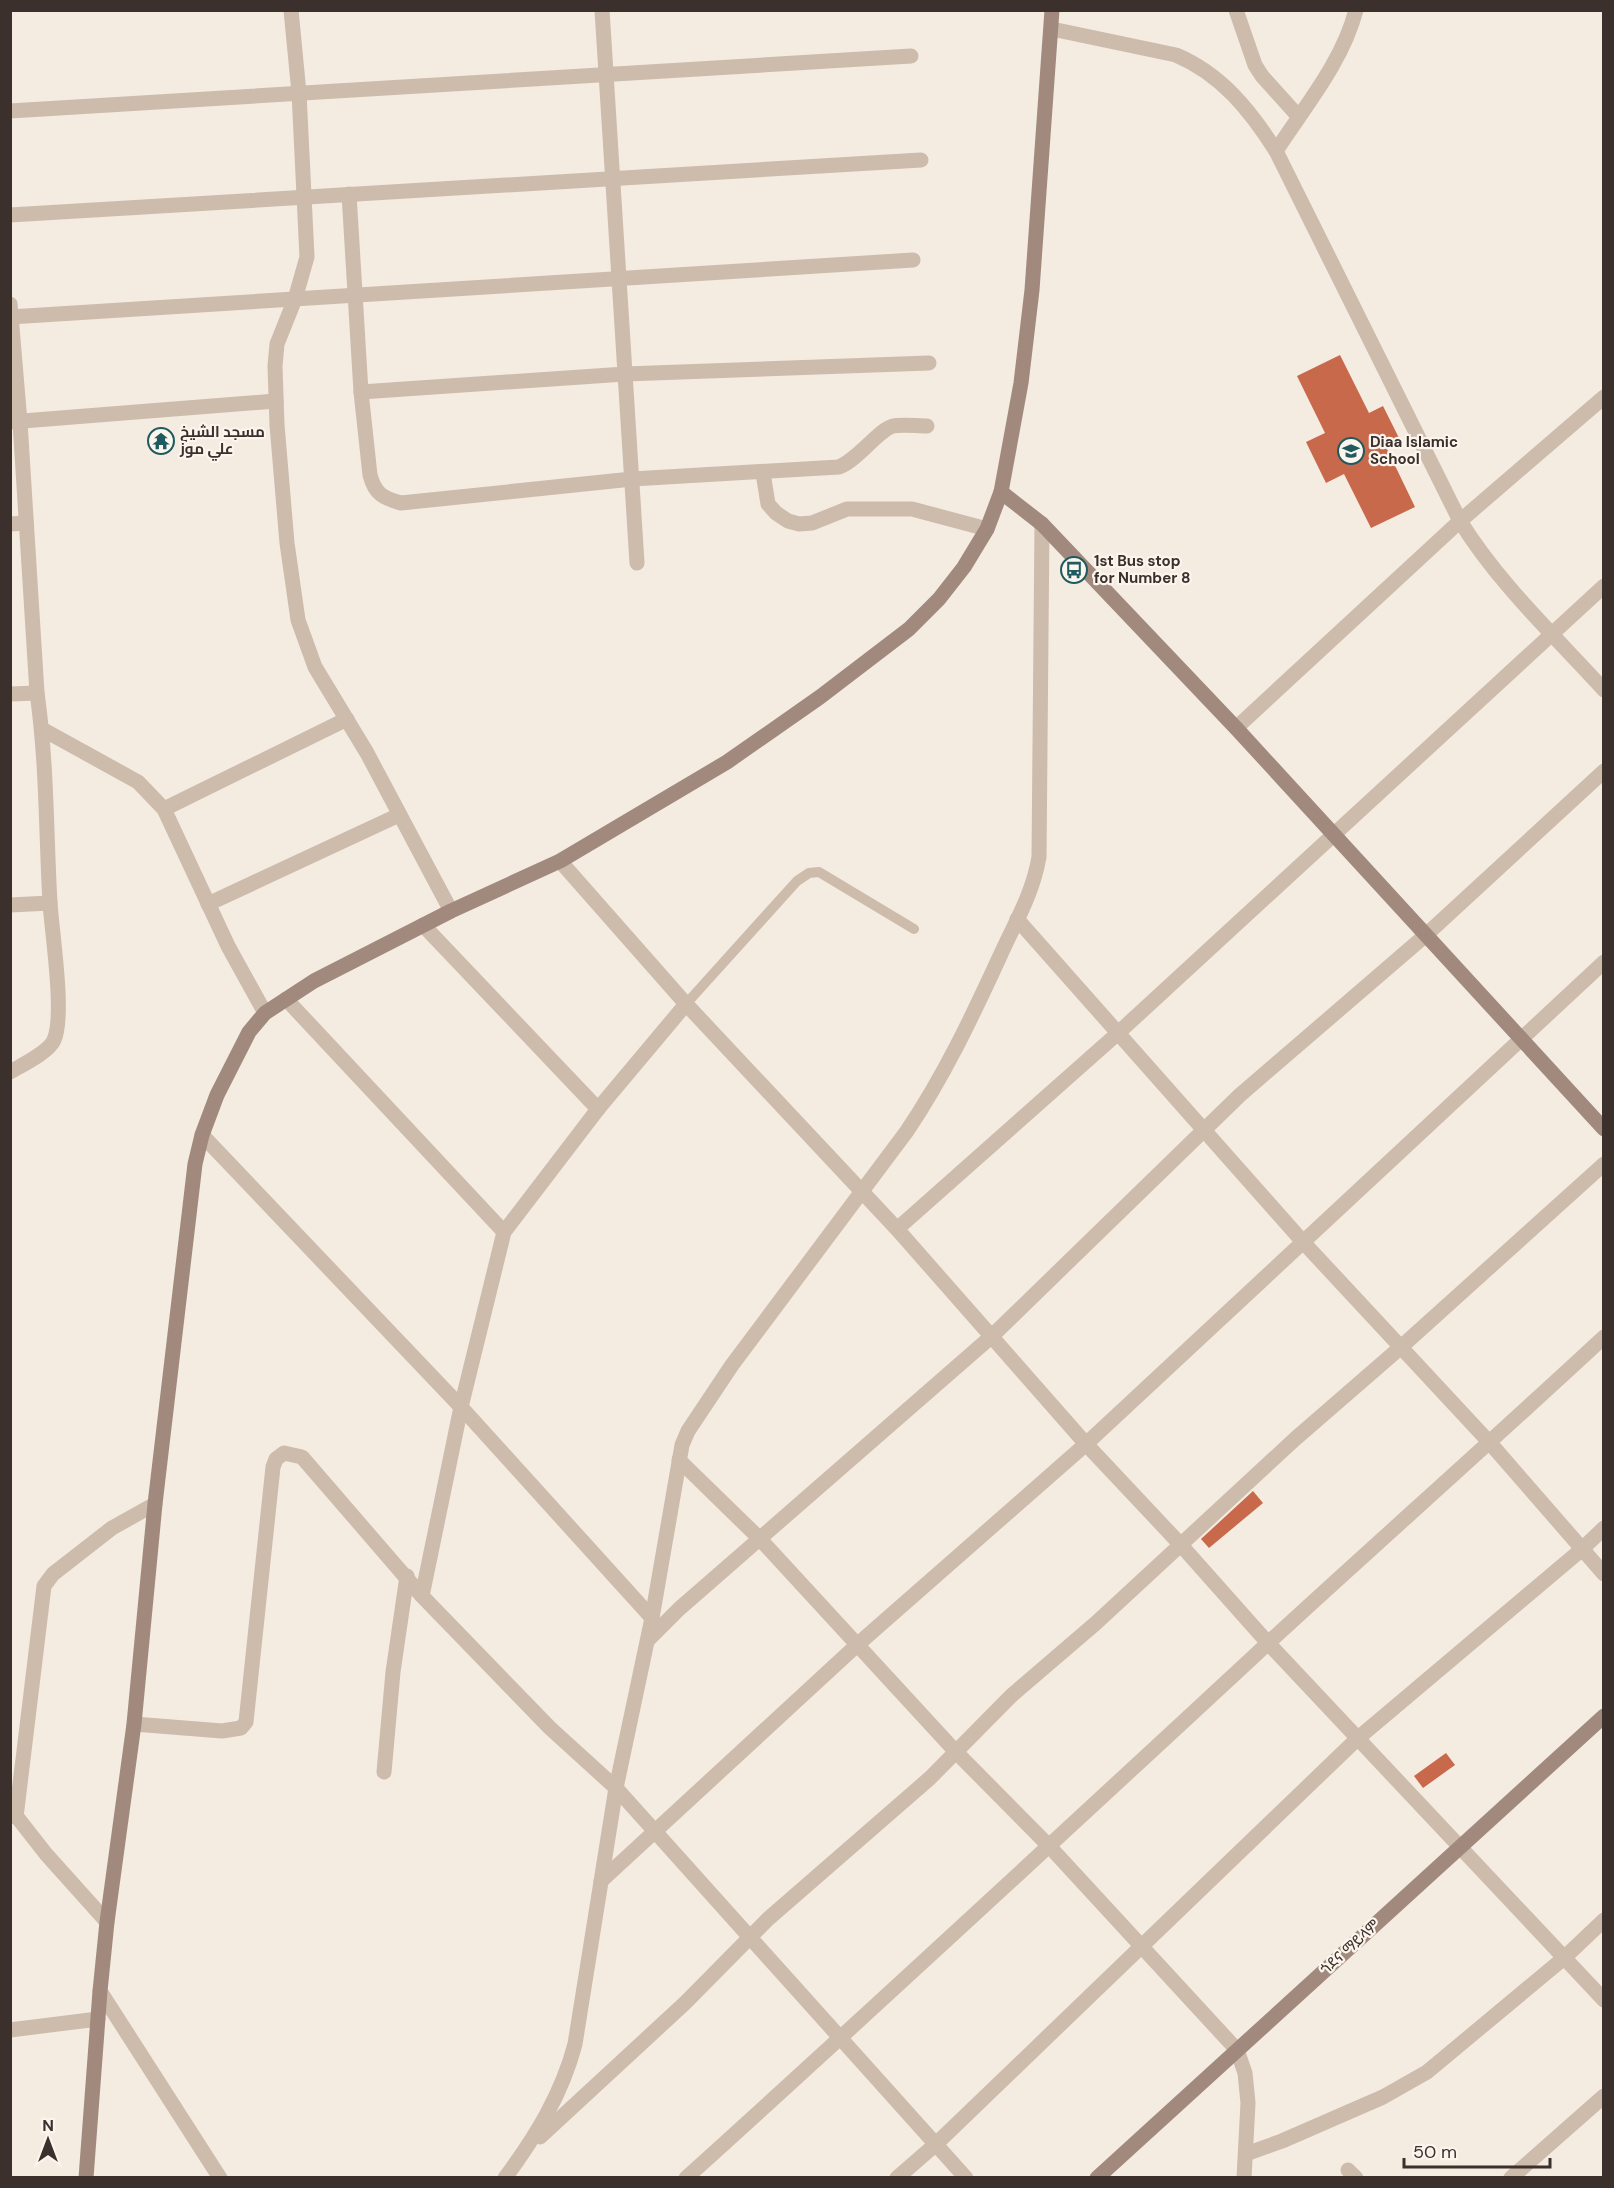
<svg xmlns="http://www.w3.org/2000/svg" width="1614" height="2188" font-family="'DM Sans',Cairo,'Noto Sans Ethiopic',sans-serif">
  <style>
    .building { fill: #c8694b }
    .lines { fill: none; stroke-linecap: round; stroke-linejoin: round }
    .lane { stroke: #cdbbac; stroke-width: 10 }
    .street { stroke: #cdbbac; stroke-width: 15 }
    .secondary { stroke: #a18a7d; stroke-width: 15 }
    .labels { text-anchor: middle; stroke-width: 4.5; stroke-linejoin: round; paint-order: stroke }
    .poi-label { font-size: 15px; font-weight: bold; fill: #3b302b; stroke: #fbf5ee; text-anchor: start }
    .street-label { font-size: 15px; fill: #3b302b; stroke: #fbf5ee }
  </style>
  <rect width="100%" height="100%" fill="#f4ebe1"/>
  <g class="building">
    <polygon points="1340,355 1369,413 1383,406 1400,440 1386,447 1415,507 1371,528 1344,474 1326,483 1306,442 1325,433 1297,376"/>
    <polygon points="1253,1491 1263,1503 1209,1548 1201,1539"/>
    <polygon points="1446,1753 1455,1765 1423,1788 1414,1776"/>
  </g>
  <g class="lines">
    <polyline class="lane" points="686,1004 797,881 809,873 819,872 914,929"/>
    <g class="street">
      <polyline points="291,10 299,93 307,257 295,299 277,344 275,366 277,425 287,543 298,620 315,667 367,753 451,911"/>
      <polyline points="602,10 637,563"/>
      <polyline points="1236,10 1255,65 1262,76 1298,116"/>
      <path d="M1052,29L1176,55C1221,74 1250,110 1276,151L1460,521C1499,584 1554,635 1604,690"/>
      <polyline points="10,111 911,56"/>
      <path d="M1276,151C1305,106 1342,63 1356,10"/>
      <path d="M349,194L361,392L370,475C375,494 383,498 401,503L632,479L839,467C859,459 878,430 893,426C903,424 916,426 927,426"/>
      <polyline points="10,215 921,160"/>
      <path d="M10,304L20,422L37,693C47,763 46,833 50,903C52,934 65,1015 54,1040C49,1052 22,1065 10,1072"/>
      <polyline points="10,317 913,260"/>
      <polyline points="361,392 625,374 929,363"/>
      <polyline points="10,422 276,401"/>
      <polyline points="763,473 768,504 776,513 788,521 799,524 812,523 847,509 912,509 987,529"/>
      <polyline points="10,524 26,523"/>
      <polyline points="10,694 37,693"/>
      <polyline points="1236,728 1460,521 1604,397"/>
      <polyline points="42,729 138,782 164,809 228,946 265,1013"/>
      <polyline points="164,809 347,719"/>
      <polyline points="560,861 686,1004 897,1229 1086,1444 1180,1544 1268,1643 1604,2000"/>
      <polyline points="208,904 399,815"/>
      <polyline points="10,905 50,903"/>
      <polyline points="1017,919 1304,1243 1490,1443 1604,1574"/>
      <polyline points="423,925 598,1109"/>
      <polyline points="286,999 504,1232"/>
      <polyline points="202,1135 461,1407 652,1618"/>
      <polyline points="897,1229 1117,1034 1604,586"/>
      <polyline points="679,1460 760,1539 956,1752 1050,1847 1237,2050 1245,2073 1248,2103 1244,2178"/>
      <polyline points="422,1596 461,1407 504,1232 598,1109 686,1004"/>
      <polyline points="648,1640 679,1609 992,1336 1240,1095 1427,934 1604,771"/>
      <polyline points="134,1724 222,1731 241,1728 246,1722 273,1467 276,1459 284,1453 302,1457 422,1596 550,1728 616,1788 966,2178"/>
      <polyline points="384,1772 393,1672 407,1576"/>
      <polyline points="10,1808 46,1854 107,1922"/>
      <polyline points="16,1817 44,1586 53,1574 112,1528 155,1504"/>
      <polyline points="601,1881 857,1645 1086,1444 1604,962"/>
      <polyline points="100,1991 220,2178"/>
      <polyline points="10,2030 98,2019"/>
      <polyline points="540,2137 685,2003 768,1919 930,1778 1011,1696 1096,1623 1295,1439 1401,1347 1604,1164"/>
      <polyline points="1246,2154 1282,2141 1383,2097 1427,2072 1564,1958 1604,1920"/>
      <polyline points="1348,2170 1356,2178"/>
      <path d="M505,2178C536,2136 562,2094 575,2044L616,1788L652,1618L682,1445L688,1431L732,1365L907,1131C944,1076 972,1017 1000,956C1015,923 1033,893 1039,857L1042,524"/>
      <path d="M686,2178C881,2002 1074,1823 1266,1645C1378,1542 1492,1441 1604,1337"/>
      <polyline points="897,2178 936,2144 1357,1739 1581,1550 1604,1528"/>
      <polyline points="1511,2178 1604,2096"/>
    </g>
    <g class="secondary">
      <polyline points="1052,10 1032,290 1021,383 1001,492 1042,524 1236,728 1604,1129"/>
      <polyline points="86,2178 100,1991 107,1922 134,1724 155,1504 195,1164 202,1135 217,1095 249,1032 265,1013 314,981 451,911 560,861 727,762 820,697 909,629 939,599 964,567 987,529 1001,492"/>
      <polyline points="1097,2178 1604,1716"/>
    </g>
  </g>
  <defs>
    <symbol id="temple-ring" viewBox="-11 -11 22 22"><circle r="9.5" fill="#fbf5ee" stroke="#1f5a5e" stroke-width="1.5"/><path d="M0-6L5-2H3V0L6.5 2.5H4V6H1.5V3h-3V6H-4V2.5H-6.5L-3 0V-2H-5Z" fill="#1f5a5e"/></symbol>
    <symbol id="school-ring" viewBox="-11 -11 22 22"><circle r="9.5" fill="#fbf5ee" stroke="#1f5a5e" stroke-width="1.5"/><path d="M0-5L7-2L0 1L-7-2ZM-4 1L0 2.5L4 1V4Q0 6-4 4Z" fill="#1f5a5e"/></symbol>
    <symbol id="bus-ring" viewBox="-11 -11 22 22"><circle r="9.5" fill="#fbf5ee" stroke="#1f5a5e" stroke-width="1.5"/><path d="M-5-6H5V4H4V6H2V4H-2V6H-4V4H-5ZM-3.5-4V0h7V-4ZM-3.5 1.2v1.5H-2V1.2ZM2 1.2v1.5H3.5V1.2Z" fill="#1f5a5e"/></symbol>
  </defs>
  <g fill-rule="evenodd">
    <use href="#temple-ring" x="146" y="426" width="30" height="30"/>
    <use href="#school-ring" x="1336" y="436" width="30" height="30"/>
    <use href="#bus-ring" x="1059" y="555" width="30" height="30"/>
  </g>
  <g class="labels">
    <g class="poi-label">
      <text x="180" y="437">مسجد الشيخ<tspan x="180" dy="17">علي موز</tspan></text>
      <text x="1370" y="447">Diaa Islamic<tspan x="1370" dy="17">School</tspan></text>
      <text x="1094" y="566">1st Bus stop<tspan x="1094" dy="17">for Number 8</tspan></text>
    </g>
    <g class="street-label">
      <text transform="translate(1350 1947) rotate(-42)" y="5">ጎደና ማይላም</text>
    </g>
  </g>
  <rect width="1614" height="2188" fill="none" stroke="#3b302b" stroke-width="24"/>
  <g transform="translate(48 2140)" stroke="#fbf5ee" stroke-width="4.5" paint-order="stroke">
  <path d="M0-4.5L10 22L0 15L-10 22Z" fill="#3b302b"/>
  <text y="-9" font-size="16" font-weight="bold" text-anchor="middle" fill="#3b302b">N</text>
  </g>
  <path d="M1404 2158v9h146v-9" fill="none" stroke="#3b302b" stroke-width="3"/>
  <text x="1413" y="2158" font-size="18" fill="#3b302b" stroke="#fbf5ee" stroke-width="4.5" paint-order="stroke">50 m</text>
</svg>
